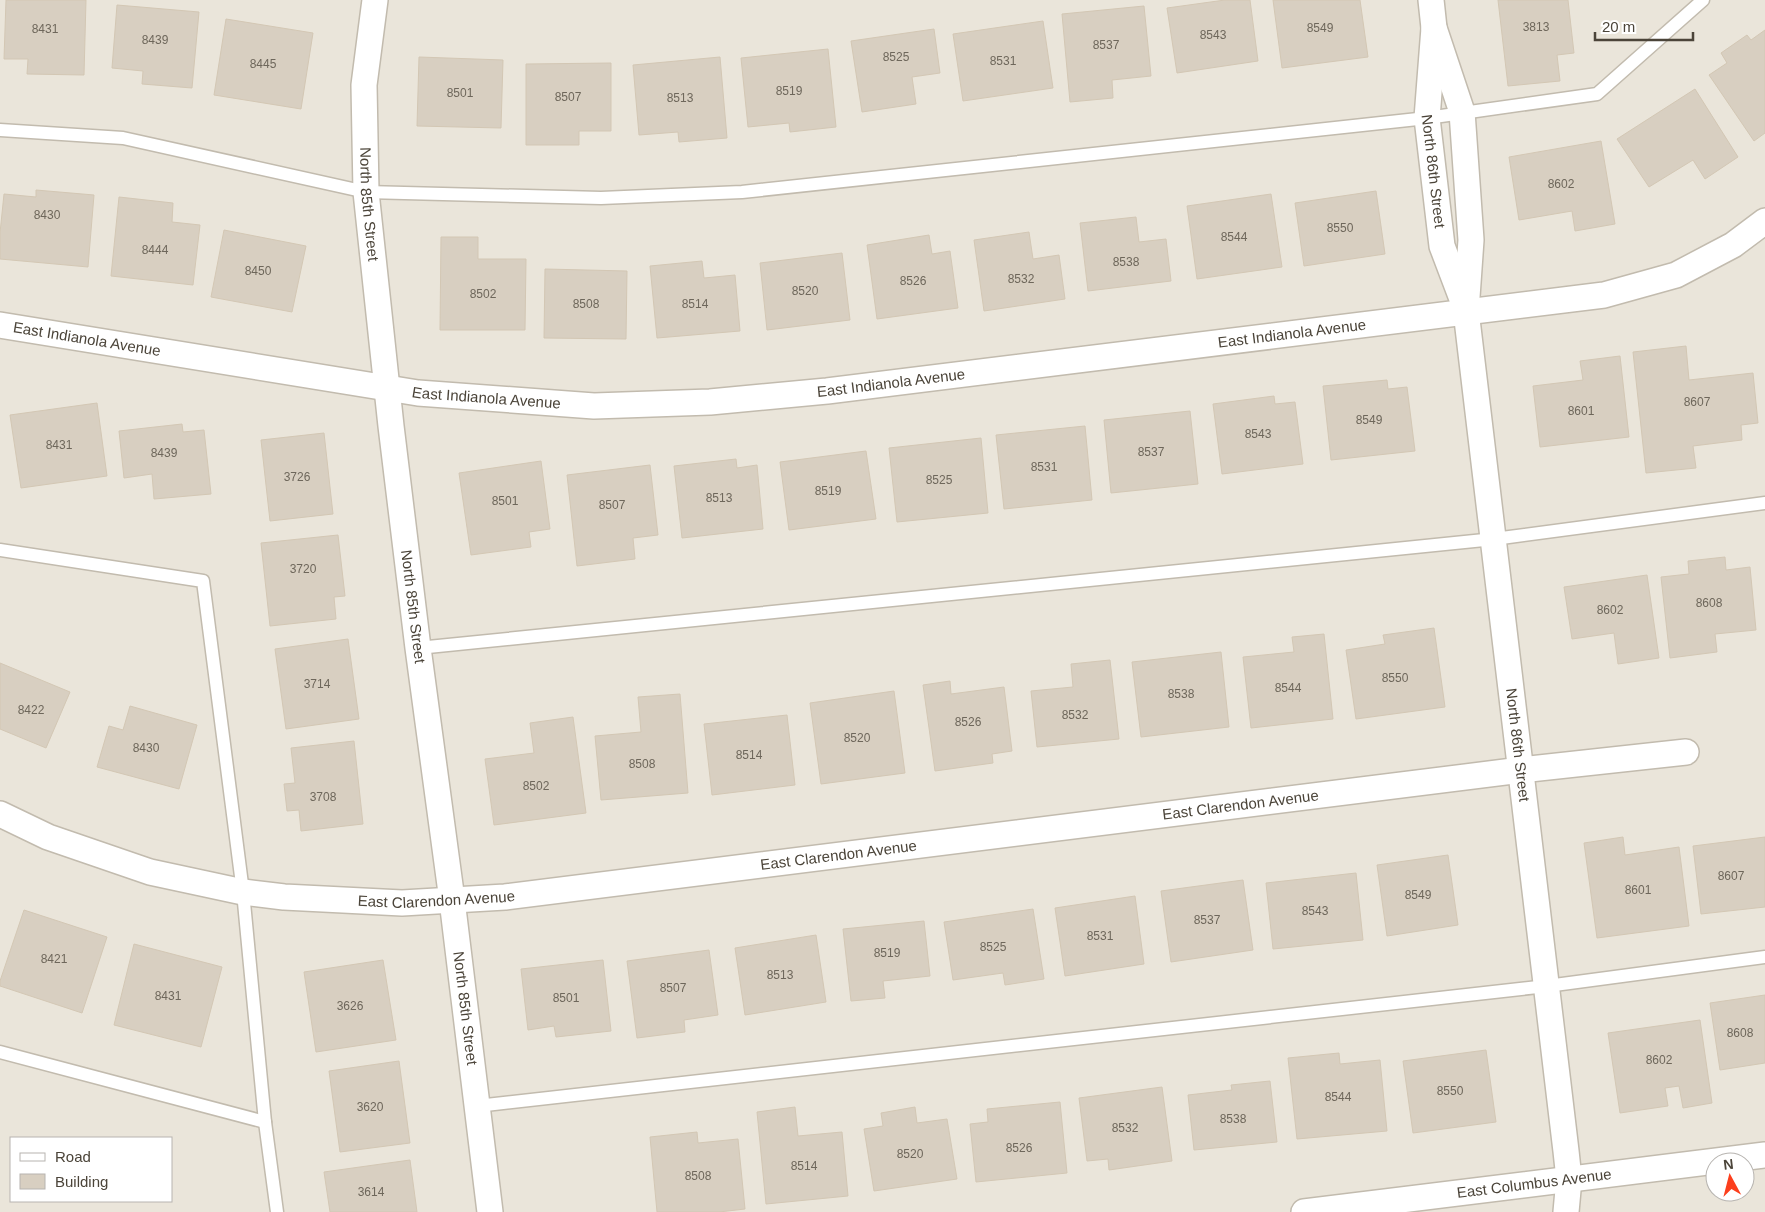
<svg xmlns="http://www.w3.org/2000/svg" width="1765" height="1212" font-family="Helvetica,sans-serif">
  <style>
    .residential { fill: #eae5da; fill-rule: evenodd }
    .building { fill: #d8cfc1; stroke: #d3c7b4 }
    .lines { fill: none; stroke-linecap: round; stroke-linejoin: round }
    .service-casing { stroke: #c2bbae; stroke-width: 15 }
    .minor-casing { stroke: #c2bbae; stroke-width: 28 }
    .service { stroke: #fff; stroke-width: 12 }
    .minor { stroke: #fff; stroke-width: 25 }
    .labels { text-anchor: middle; stroke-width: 4; stroke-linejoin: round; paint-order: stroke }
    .number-label { font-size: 12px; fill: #6e675b }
    .street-label { font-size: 15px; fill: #4b4439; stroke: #fff }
  </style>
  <rect width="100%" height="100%" fill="#f6f3ec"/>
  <path class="residential" d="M0,0H1765V1212H0ZM11,1138H171V1201H11ZM1715,1162H1745V1192H1715Z"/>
  <g class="building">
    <polygon points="6,0 86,0 84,75 27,74 28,59 4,59"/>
    <polygon points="1225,0 1250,0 1258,61 1177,73 1167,8"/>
    <polygon points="1273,0 1360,0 1368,57 1282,68"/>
    <polygon points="1498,0 1568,0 1574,53 1557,55 1560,81 1508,86"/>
    <polygon points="117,5 199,12 192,88 142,84 143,71 112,68"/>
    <polygon points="1144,6 1151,76 1112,80 1113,98 1070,102 1062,14"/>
    <polygon points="226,19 313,33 301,109 214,95"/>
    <polygon points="1043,21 1053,88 963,101 953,34"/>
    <polygon points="934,29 940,73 912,77 916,104 862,112 851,41"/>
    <polygon points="1765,30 1765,133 1754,141 1709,75 1727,63 1721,53 1747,35 1751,40"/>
    <polygon points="828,49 836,127 790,132 789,123 748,127 741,58"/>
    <polygon points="419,57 503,60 501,128 417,126"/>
    <polygon points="720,57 727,138 679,142 678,132 639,135 633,65"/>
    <polygon points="611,63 611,131 579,131 579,145 526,145 526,64"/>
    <polygon points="1695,89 1738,157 1705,179 1693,160 1649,187 1617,139"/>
    <polygon points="1601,141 1615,224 1575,231 1572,211 1519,220 1509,157"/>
    <polygon points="36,190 94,195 88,267 0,259 0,233 4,194 36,197"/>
    <polygon points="1376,191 1385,254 1304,266 1295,203"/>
    <polygon points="1271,194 1282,267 1197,279 1187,206"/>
    <polygon points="119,197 173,203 172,222 200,225 193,285 111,276"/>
    <polygon points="1136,217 1139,242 1166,239 1171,281 1088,291 1080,223"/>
    <polygon points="224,230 306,246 292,312 211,297"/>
    <polygon points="1029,232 1033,259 1059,255 1065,299 984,311 974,240"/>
    <polygon points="929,235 932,254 950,251 958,308 877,319 867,245"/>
    <polygon points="441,237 478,237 478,259 526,259 525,330 440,330"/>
    <polygon points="842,253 850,320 767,330 760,263"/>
    <polygon points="702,261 704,278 735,275 740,331 657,338 650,266"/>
    <polygon points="545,269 627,271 626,339 544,338"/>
    <polygon points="1686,346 1689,380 1753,373 1758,423 1741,425 1742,440 1693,446 1696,468 1646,473 1633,352"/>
    <polygon points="1620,356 1629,437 1540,447 1533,386 1583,380 1580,361"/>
    <polygon points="1387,380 1388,389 1407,387 1415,451 1331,460 1323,386"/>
    <polygon points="1274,396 1275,404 1295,402 1303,464 1222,474 1213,404"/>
    <polygon points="97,403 107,476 21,488 10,415"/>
    <polygon points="1190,411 1198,484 1111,493 1104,420"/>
    <polygon points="182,424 183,432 204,430 211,494 154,499 152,474 124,478 119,431"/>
    <polygon points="1085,426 1092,500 1004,509 996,435"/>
    <polygon points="324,433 333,514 270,521 261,440"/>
    <polygon points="981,438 988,513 897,522 889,448"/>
    <polygon points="866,451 876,519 789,530 780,462"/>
    <polygon points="736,459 737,468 757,465 763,529 682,538 674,466"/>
    <polygon points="541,461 550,529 529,532 531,547 471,555 459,473"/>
    <polygon points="650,465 658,535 633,538 635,559 577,566 567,475"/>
    <polygon points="338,535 345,596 334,597 336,619 270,626 261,543"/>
    <polygon points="1725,557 1726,570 1750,567 1756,630 1715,634 1717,652 1670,658 1661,577 1689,574 1688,561"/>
    <polygon points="1647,575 1659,658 1618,664 1614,633 1572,639 1564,587"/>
    <polygon points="1434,628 1445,707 1356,719 1346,650 1385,644 1383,635"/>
    <polygon points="1324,634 1333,719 1251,728 1243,657 1294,652 1292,637"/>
    <polygon points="348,639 359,719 286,729 275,649"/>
    <polygon points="1221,652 1229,727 1141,737 1132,662"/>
    <polygon points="1110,660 1119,739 1037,747 1031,691 1073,687 1071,664"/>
    <polygon points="0,663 70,692 46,748 0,729"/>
    <polygon points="950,681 951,694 1004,687 1012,751 992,754 993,763 935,771 923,685"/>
    <polygon points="894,691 905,773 821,784 810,703"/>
    <polygon points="680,694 688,793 601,800 595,736 641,732 638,697"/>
    <polygon points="130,706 197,725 179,789 97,767 109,726 123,730"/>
    <polygon points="787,715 795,785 712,795 704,724"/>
    <polygon points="573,717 586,813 494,825 485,759 534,753 530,723"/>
    <polygon points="354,741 363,824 301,831 299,810 287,811 284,784 295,783 291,748"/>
    <polygon points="1623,837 1625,855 1679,847 1689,926 1597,938 1584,843"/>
    <polygon points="1765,837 1765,907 1701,914 1693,846"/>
    <polygon points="1448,855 1458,925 1387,936 1377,865"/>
    <polygon points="1356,873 1363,940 1273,949 1266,883"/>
    <polygon points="1243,880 1253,950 1171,962 1161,891"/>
    <polygon points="1135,896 1144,964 1065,976 1055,908"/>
    <polygon points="1033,909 1044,979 1005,985 1003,973 953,980 944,922"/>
    <polygon points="24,910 107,937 82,1013 0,986 0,981"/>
    <polygon points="924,921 930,976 883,981 885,998 851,1001 843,929"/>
    <polygon points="816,935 826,1002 745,1015 735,948"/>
    <polygon points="134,944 222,967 201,1047 114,1025"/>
    <polygon points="709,950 718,1015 684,1020 685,1032 637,1038 627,961"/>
    <polygon points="383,960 396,1040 316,1052 304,972"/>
    <polygon points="603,960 611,1031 556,1037 554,1026 528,1030 521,969"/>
    <polygon points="1765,995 1765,1063 1720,1070 1710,1003"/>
    <polygon points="1700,1020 1712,1103 1683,1108 1679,1086 1665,1088 1668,1106 1620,1113 1608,1033"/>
    <polygon points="1486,1050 1496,1122 1413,1133 1403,1061"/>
    <polygon points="1339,1053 1340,1064 1380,1060 1387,1131 1297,1139 1288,1058"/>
    <polygon points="399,1061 410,1143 340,1152 329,1071"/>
    <polygon points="1270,1081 1277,1142 1194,1150 1188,1095 1232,1090 1231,1085"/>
    <polygon points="1162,1087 1172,1161 1109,1170 1108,1159 1087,1161 1079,1098"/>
    <polygon points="1060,1102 1067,1173 976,1182 970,1124 988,1122 987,1109"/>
    <polygon points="795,1107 798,1136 842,1132 848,1196 766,1204 757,1112"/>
    <polygon points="915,1107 917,1123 947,1119 957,1179 874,1191 864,1129 883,1126 881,1113"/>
    <polygon points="697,1132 698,1143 738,1139 745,1209 719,1212 657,1212 650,1137"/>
    <polygon points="410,1160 417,1212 330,1212 324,1172"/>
  </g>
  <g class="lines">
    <defs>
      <g id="service">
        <polyline points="0,130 123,138 366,192 601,198 742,192 1427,118 1597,94 1703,0"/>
        <polyline points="0,550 203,581 243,892 265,1122 277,1212"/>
        <polyline points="418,648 1494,539 1765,503"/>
        <polyline points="0,1052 265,1122"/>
        <polyline points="477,1106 1547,986 1765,957"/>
      </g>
      <g id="minor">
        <path id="s1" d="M375,0L364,85L366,192L391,426L418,648L452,900L490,1212"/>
        <path id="s2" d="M1431,0L1434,28L1427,118L1442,246L1464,304"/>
        <path id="s3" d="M1434,28L1462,112L1471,240L1466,311L1566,1151L1569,1179L1566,1212"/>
        <path id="s4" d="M0,325L418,393L594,406L710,402L827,391L1604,295L1676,275L1733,245L1765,221"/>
        <path id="s5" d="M0,814L48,837L150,872L243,892L284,897L402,903L505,897L1521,770L1686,752"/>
        <path id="s6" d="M1304,1212L1765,1155"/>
      </g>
    </defs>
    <use href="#service" class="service-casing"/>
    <use href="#minor" class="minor-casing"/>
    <use href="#service" class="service"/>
    <use href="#minor" class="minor"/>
  </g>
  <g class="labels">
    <g class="number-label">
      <text x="1536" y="31">3813</text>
      <text x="1320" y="32">8549</text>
      <text x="45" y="33">8431</text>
      <text x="1213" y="39">8543</text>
      <text x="155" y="44">8439</text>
      <text x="1106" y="49">8537</text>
      <text x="896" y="61">8525</text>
      <text x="1003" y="65">8531</text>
      <text x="263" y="68">8445</text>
      <text x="789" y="95">8519</text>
      <text x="460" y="97">8501</text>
      <text x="568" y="101">8507</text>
      <text x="680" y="102">8513</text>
      <text x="1561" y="188">8602</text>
      <text x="47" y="219">8430</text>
      <text x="1340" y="232">8550</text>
      <text x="1234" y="241">8544</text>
      <text x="155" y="254">8444</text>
      <text x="1126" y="266">8538</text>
      <text x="258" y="275">8450</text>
      <text x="1021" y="283">8532</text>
      <text x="913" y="285">8526</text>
      <text x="805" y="295">8520</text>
      <text x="483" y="298">8502</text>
      <text x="586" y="308">8508</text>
      <text x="695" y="308">8514</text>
      <text x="1697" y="406">8607</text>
      <text x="1581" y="415">8601</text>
      <text x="1369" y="424">8549</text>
      <text x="1258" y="438">8543</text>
      <text x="59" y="449">8431</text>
      <text x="1151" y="456">8537</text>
      <text x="164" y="457">8439</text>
      <text x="1044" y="471">8531</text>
      <text x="297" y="481">3726</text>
      <text x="939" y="484">8525</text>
      <text x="828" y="495">8519</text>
      <text x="719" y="502">8513</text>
      <text x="505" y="505">8501</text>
      <text x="612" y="509">8507</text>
      <text x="303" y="573">3720</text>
      <text x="1709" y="607">8608</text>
      <text x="1610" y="614">8602</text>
      <text x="1395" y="682">8550</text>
      <text x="317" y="688">3714</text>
      <text x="1288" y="692">8544</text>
      <text x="1181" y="698">8538</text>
      <text x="31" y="714">8422</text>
      <text x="1075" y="719">8532</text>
      <text x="968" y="726">8526</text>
      <text x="857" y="742">8520</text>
      <text x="146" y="752">8430</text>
      <text x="749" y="759">8514</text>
      <text x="642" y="768">8508</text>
      <text x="536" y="790">8502</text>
      <text x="323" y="801">3708</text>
      <text x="1731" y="880">8607</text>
      <text x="1638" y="894">8601</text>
      <text x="1418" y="899">8549</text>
      <text x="1315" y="915">8543</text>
      <text x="1207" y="924">8537</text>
      <text x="1100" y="940">8531</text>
      <text x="993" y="951">8525</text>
      <text x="887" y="957">8519</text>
      <text x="54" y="963">8421</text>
      <text x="780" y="979">8513</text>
      <text x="673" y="992">8507</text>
      <text x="168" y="1000">8431</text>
      <text x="566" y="1002">8501</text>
      <text x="350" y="1010">3626</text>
      <text x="1740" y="1037">8608</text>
      <text x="1659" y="1064">8602</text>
      <text x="1450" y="1095">8550</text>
      <text x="1338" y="1101">8544</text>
      <text x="370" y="1111">3620</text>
      <text x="1233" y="1123">8538</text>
      <text x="1125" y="1132">8532</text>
      <text x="1019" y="1152">8526</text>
      <text x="910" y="1158">8520</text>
      <text x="804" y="1170">8514</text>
      <text x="698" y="1180">8508</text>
      <text x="371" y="1196">3614</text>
    </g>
    <g class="street-label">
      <text dy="5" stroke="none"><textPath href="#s2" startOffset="172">North 86th Street</textPath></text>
      <text dy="5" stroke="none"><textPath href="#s1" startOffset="205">North 85th Street</textPath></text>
      <text dy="5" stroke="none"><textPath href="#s4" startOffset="1302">East Indianola Avenue</textPath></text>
      <text dy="5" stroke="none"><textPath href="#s4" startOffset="88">East Indianola Avenue</textPath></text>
      <text dy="5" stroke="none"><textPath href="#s4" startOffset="898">East Indianola Avenue</textPath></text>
      <text dy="5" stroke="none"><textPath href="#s4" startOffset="492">East Indianola Avenue</textPath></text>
      <text dy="5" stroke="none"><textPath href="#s1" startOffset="610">North 85th Street</textPath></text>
      <text dy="5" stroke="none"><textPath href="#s3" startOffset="725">North 86th Street</textPath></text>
      <text dy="5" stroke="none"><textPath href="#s5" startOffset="1260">East Clarendon Avenue</textPath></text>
      <text dy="5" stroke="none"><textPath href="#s5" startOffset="855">East Clarendon Avenue</textPath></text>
      <text dy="5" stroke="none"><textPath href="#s5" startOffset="450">East Clarendon Avenue</textPath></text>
      <text dy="5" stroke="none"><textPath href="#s1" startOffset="1015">North 85th Street</textPath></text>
      <text dy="5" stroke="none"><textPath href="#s6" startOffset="232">East Columbus Avenue</textPath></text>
    </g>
  </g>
  <rect x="10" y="1137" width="162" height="65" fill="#ffffff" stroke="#b7b4b0"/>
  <rect x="20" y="1153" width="25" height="8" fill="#ffffff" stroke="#b7b4b0"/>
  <text x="55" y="1162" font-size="15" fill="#4b4439">Road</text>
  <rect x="20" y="1174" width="25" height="15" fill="#d8cfc1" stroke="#b7b4b0"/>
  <text x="55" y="1187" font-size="15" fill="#4b4439">Building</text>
  <g transform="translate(1730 1177) rotate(353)"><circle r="24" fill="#ffffff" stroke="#b7b4b0"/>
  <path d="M0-4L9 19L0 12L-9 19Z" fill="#fc3f1d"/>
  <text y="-8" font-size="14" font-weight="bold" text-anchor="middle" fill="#4b4439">N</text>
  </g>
  <path d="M1595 32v8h98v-8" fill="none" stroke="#4b4439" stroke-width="2.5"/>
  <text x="1602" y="32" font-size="15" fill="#4b4439" stroke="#ffffff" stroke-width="4" paint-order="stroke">20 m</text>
</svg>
